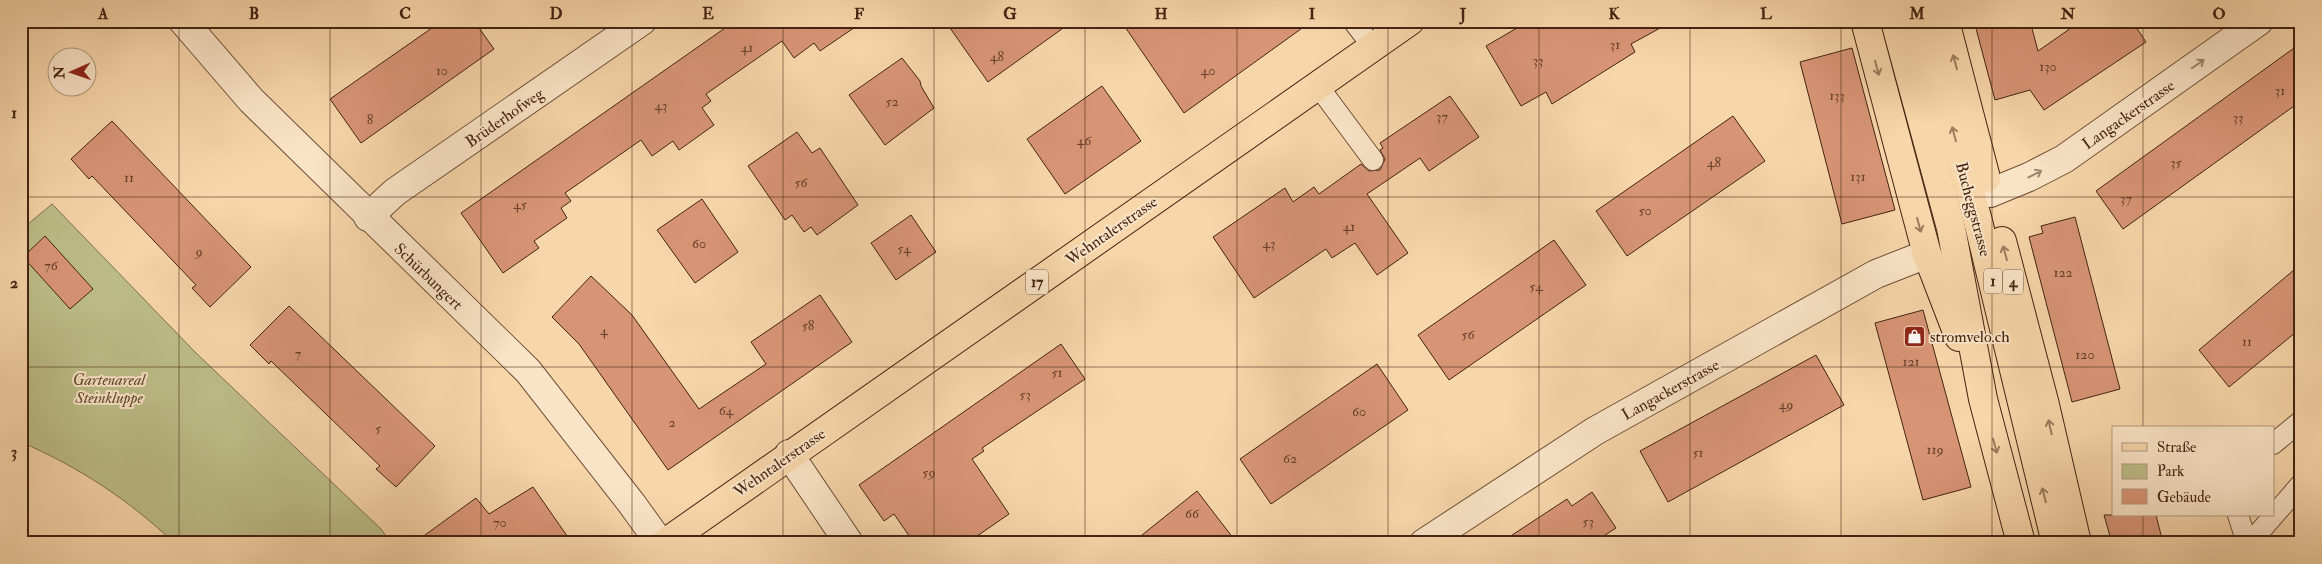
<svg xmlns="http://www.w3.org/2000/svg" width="2322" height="564" font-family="'IM FELL Double Pica',serif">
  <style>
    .green { fill: #bdbe88; stroke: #80704e }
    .building { fill: #d89576; stroke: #432313 }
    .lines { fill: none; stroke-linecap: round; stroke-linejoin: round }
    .lane-casing { stroke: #705038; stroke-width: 22 }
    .street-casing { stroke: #705038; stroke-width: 30 }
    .primary-casing { stroke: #432313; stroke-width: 30 }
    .lane { stroke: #fae4c7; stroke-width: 20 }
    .street { stroke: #fae4c7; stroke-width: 28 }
    .primary { stroke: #f7d6a9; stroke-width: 28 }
    .oneway { stroke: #9d7c5e }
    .oneway2 { stroke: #9e846d }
    .grid { fill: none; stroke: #432313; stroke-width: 1; stroke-opacity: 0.55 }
    .labels { text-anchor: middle; stroke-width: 4; stroke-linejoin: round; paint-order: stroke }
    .number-label { font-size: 14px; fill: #68402c }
    .shield { fill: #fae4c7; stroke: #7a5d49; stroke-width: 1 }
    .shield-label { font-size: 15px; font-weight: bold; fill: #432313 }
    .street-label { font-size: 16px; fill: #432313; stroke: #fae4c7 }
    .poi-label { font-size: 16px; fill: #432313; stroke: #fae4c7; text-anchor: start }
    .park-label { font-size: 16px; font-style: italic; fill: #624a30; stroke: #fae4c7 }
    .neatline { fill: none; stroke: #432313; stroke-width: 2 }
    .grid-label { font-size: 16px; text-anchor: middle; font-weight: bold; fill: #432313 }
  </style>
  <rect width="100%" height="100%" fill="#f7d6a9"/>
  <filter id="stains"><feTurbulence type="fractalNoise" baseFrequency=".004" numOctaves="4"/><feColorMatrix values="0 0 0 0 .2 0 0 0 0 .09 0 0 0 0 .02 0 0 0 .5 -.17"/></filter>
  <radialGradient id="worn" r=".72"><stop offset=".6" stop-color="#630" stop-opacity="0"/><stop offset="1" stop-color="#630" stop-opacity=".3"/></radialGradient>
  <path class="green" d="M52,204L195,352L381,529L391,543H174C131,501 77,466 21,442V230Z"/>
  <g class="building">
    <polygon points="442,21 474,21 494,49 361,143 330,99"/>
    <polygon points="735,21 864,21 820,51 814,43 794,58 782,41 706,94 711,101 702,108 714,125 679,150 673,141 652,156 641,140 565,193 571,201 561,208 567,218 534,241 539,248 503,273 461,213"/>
    <polygon points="945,21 1073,21 988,82"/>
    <polygon points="1121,21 1312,21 1184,113"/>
    <polygon points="1529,21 1673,21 1631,44 1635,52 1552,104 1546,92 1521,106 1486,46"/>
    <polygon points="1974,21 2030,21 2038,51 2081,21 2132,21 2146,42 2044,110 2030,90 1995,100"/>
    <polygon points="2301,43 2301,101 2123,229 2096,191"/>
    <polygon points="1852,48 1895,210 1842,224 1800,62"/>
    <polygon points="902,58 920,81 921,86 934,108 885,145 849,95"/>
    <polygon points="1102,86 1141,141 1065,194 1027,139"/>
    <polygon points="1450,96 1479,137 1429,171 1420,158 1367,194 1408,253 1377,275 1355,243 1332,258 1326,249 1254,298 1213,237 1285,188 1293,202 1314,187 1319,194 1361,164 1369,171 1380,170 1385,159 1380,150 1383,148 1380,143"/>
    <polygon points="1733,116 1765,161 1627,256 1596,211"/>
    <polygon points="112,121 251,267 210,307 192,288 196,285 92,176 89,179 71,159"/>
    <polygon points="797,132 812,153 820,148 858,205 817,235 811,227 804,232 792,215 785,220 748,166"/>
    <polygon points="702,199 738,252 695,283 657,230"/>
    <polygon points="911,215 936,252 896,280 871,243"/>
    <polygon points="2075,217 2120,389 2072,402 2029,237 2043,233 2041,226"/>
    <polygon points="45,236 93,289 70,309 23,257"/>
    <polygon points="1554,240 1586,285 1449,380 1418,335"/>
    <polygon points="2301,264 2301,328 2229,387 2199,350"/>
    <polygon points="591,276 632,315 699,409 766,364 751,342 820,295 852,342 668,470 579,344 552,317"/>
    <polygon points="289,306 435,446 396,487 376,469 380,466 271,361 269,364 250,345"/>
    <polygon points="1923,310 1971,487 1923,500 1875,323"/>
    <polygon points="1061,344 1085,379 982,448 984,451 972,459 1009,514 967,543 914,543 894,514 884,521 859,485"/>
    <polygon points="1816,355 1844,405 1668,502 1640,451"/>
    <polygon points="1377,364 1408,410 1271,504 1240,459"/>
    <polygon points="533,487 572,543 414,543 476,498 489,514"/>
    <polygon points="1197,491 1237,543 1132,543"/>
    <polygon points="1592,492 1616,528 1593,543 1500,543 1567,499 1572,506"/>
    <polygon points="2104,515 2156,515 2163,543 2112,543"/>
  </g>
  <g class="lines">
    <defs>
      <g id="lane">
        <polyline points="1353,21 1373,47"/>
        <polyline points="1318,86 1373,160"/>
        <polyline points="2273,444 2301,421"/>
        <polyline points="2238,515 2247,543"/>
        <polyline points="2250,543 2301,484"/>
      </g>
      <g id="street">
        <polyline points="183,21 251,100 528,371 632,504 660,543"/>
        <polyline points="1990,193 2029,177 2064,159 2259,21"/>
        <polyline points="368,217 395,192 642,21"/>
        <polyline points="789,454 849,543"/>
        <polyline points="1424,543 1595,431 1876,274 1927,254"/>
      </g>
      <g id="primary">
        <polyline points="1865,21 1927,254 1959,337"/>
        <polyline points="1895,21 1951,228 1983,399 2021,543"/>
        <polyline points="1923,21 1978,221 2056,543"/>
        <polyline points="1945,21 1986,178"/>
        <polyline points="2002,241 2044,401 2077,543"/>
        <polyline points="665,543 1410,21"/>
      </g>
    </defs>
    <use href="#lane" class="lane-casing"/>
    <use href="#street" class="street-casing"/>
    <use href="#primary" class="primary-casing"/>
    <use href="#lane" class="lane"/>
    <use href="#street" class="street"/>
    <use href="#primary" class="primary"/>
  </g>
  <defs><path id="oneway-shaft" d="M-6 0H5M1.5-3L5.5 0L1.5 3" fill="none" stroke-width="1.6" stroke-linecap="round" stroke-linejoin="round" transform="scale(1.25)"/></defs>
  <g class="oneway">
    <use href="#oneway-shaft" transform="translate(1955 62) rotate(-105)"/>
    <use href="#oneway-shaft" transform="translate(1877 68) rotate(75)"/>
    <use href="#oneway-shaft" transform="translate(1954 134) rotate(-105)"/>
    <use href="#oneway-shaft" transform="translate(1919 225) rotate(75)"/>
    <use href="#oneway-shaft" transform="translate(2005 253) rotate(-105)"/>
    <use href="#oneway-shaft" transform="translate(2050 427) rotate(-103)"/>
    <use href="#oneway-shaft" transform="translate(1995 446) rotate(75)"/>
    <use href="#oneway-shaft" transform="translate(2044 495) rotate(-104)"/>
  </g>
  <g class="oneway2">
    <use href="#oneway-shaft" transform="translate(2198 64) rotate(-35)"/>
    <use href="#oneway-shaft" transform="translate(2035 174) rotate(-27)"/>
  </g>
  <path class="grid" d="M179,21V543M330,21V543M481,21V543M632,21V543M783,21V543M934,21V543M1085,21V543M1237,21V543M1388,21V543M1539,21V543M1690,21V543M1841,21V543M1992,21V543M2143,21V428M21,197H2301M21,367H2301M2143,515V543"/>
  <defs>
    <symbol id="shop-square" viewBox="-11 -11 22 22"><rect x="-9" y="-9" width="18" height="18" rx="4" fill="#8f2418" stroke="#fae4c7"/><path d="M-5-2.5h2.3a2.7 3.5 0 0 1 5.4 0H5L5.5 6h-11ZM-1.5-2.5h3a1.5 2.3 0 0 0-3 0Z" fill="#fff"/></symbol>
  </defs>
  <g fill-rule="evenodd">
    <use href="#shop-square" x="1902" y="324" width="25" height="25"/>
  </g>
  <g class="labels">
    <g class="number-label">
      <text x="1615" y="49">31</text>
      <text x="747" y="52">41</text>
      <text x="997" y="61">48</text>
      <text x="1538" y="65">33</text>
      <text x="2048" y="71">130</text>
      <text x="442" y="75">10</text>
      <text x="1208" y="75">40</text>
      <text x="2280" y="95">31</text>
      <text x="1837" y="100">133</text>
      <text x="892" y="106">52</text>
      <text x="661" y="110">43</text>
      <text x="1442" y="121">37</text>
      <text x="2238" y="122">33</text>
      <text x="370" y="124">8</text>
      <text x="1084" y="145">46</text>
      <text x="1714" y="167">48</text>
      <text x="2176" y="167">35</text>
      <text x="1858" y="181">131</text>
      <text x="129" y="182">11</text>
      <text x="801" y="187">56</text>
      <text x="2126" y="203">37</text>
      <text x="520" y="209">45</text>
      <text x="1645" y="215">50</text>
      <text x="1349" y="231">41</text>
      <text x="699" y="248">60</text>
      <text x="1269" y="248">43</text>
      <text x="904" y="253">54</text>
      <text x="199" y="256">9</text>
      <text x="51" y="270">76</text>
      <text x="2063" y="277">122</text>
      <text x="1536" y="291">54</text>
      <text x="808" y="330">58</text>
      <text x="604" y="335">4</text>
      <text x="1468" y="339">56</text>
      <text x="2247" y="346">11</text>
      <text x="298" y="358">7</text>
      <text x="2085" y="359">120</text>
      <text x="1911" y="366">121</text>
      <text x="1057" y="377">51</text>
      <text x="1025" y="399">53</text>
      <text x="1786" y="409">49</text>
      <text x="726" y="415">64</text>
      <text x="1359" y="416">60</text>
      <text x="672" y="427">2</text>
      <text x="378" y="433">5</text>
      <text x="1935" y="454">119</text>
      <text x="1698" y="457">51</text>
      <text x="1290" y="463">62</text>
      <text x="929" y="477">59</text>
      <text x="1192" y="518">66</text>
      <text x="1588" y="526">53</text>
      <text x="500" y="527">70</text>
    </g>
    <g class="shield">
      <rect x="1984" y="268.5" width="18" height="25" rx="4"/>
      <rect x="1026" y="269.5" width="22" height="25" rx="4"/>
      <rect x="2003" y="269.5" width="20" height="25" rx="4"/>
    </g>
    <g class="shield-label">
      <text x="1993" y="286">1</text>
      <text x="1037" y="287">17</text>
      <text x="2013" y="287">4</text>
    </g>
    <g class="street-label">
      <text transform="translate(2128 114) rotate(-35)" y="6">Langackerstrasse</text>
      <text transform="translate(504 117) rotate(-35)" y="6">Brüderhofweg</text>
      <text transform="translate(1974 209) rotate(75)" y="6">Bucheggstrasse</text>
      <text transform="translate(1111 230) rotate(-35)" y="6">Wehntalerstrasse</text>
      <text transform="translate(429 276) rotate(44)" y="6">Schürbungert</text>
      <text transform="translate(1670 389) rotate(-29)" y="6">Langackerstrasse</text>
      <text transform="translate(779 462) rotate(-35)" y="6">Wehntalerstrasse</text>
    </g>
    <g class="poi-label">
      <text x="1930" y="342">stromvelo.ch</text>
    </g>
    <g class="park-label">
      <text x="109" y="385">Gartenareal<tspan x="109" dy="18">Steinkluppe</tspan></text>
    </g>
  </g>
  <rect width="2322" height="564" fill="none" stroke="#f7d6a9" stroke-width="55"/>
  <rect x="2112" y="426" width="162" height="90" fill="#fae4c7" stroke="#b1977f"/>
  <rect x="2122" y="443" width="25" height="8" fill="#f7d6a9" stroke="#b1977f"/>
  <text x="2157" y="452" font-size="15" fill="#432313">Straße</text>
  <rect x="2122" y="464" width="25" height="15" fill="#bdbe88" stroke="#b1977f"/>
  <text x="2157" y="476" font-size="15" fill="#432313">Park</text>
  <rect x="2122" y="489" width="25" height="15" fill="#d89576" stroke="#b1977f"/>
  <text x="2157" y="502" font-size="15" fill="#432313">Gebäude</text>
  <g transform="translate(72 72) rotate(268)"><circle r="24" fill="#fae4c7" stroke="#b1977f"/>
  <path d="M0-4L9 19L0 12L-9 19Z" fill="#8f2418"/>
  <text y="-8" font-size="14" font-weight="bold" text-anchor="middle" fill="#432313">N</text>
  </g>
  <rect x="28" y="28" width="2266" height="508" class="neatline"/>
  <g class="grid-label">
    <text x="103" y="19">A</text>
    <text x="254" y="19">B</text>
    <text x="405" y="19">C</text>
    <text x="556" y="19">D</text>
    <text x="708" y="19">E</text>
    <text x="859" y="19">F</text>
    <text x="1010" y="19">G</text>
    <text x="1161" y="19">H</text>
    <text x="1312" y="19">I</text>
    <text x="1463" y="19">J</text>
    <text x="1614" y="19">K</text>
    <text x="1766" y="19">L</text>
    <text x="1917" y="19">M</text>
    <text x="2068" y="19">N</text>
    <text x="2219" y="19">O</text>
    <text x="14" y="118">1</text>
    <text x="14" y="288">2</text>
    <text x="14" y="457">3</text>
  </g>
  <rect width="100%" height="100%" filter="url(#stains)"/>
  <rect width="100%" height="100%" fill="url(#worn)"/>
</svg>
